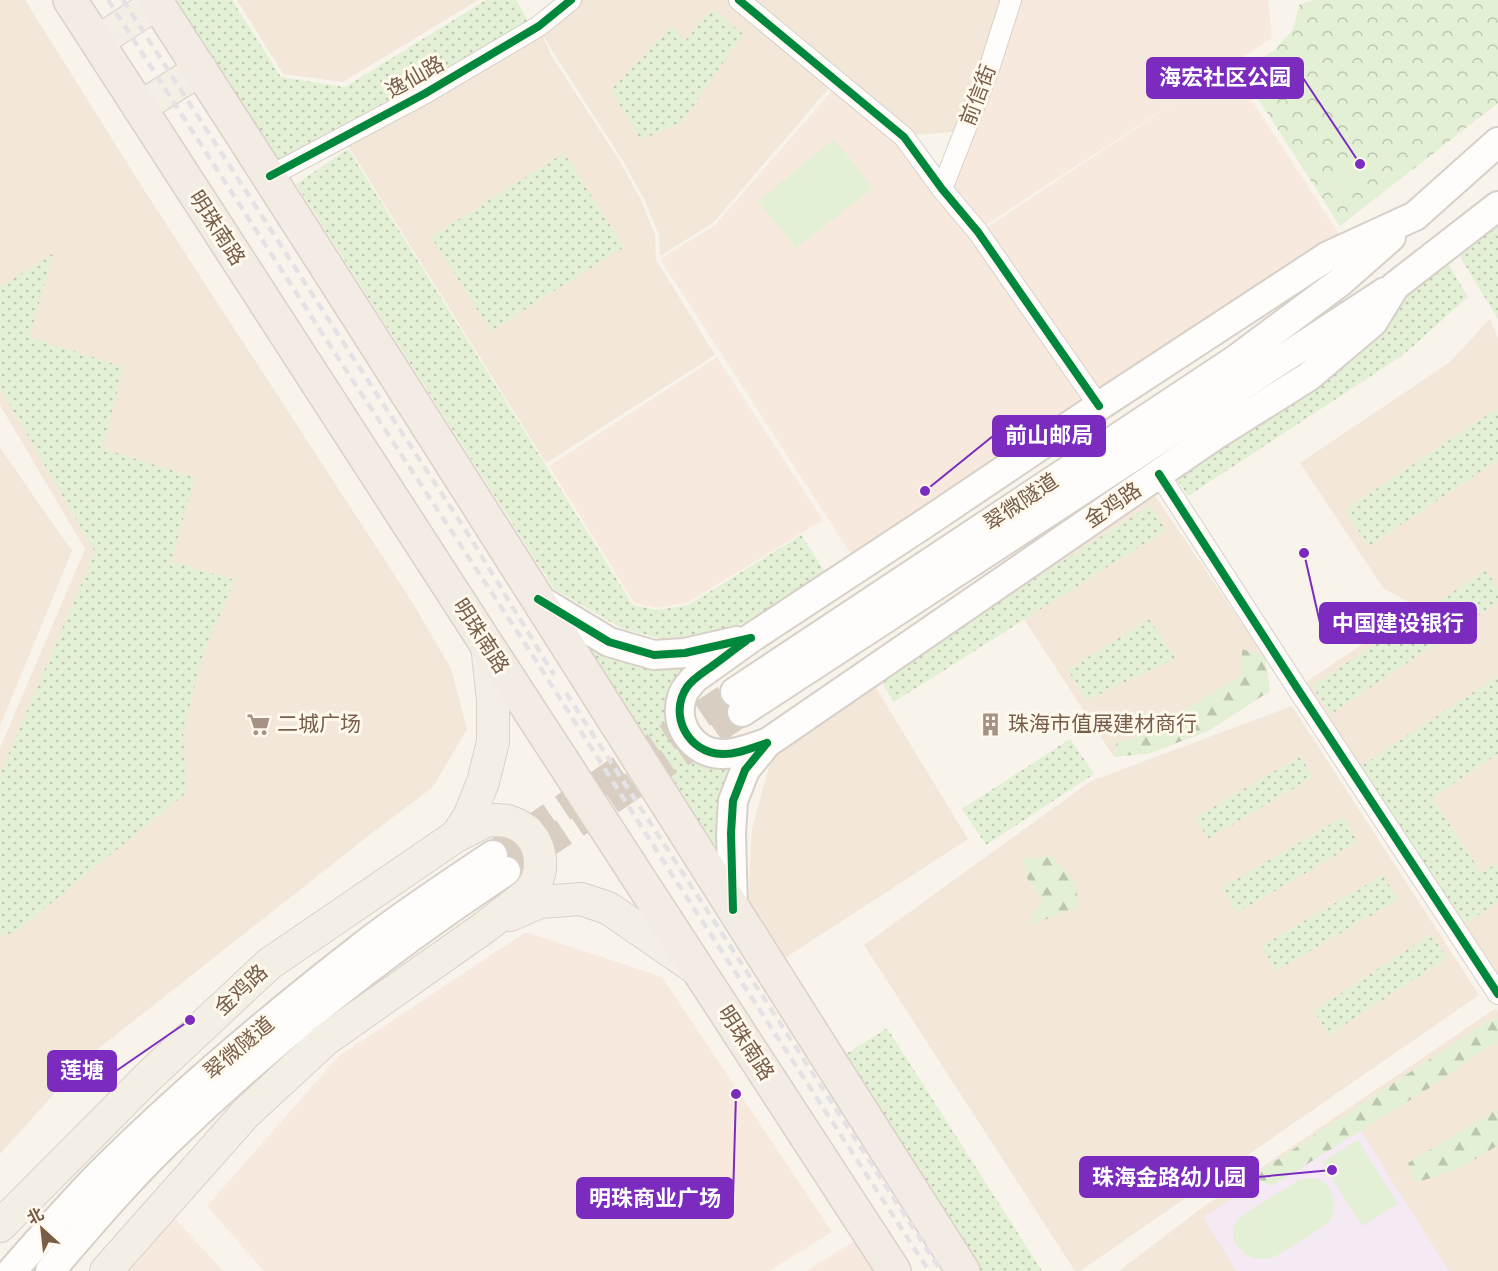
<svg xmlns="http://www.w3.org/2000/svg" width="1498" height="1271" font-family="'Titillium Web','Noto Sans SC',sans-serif">
  <style>
    .residential { fill: #f2e7d8 }
    .commercial { fill: #f8e9de }
    .education { fill: #f5eaf3 }
    .grass { fill: url(#grass-dots) }
    .forest { fill: url(#forest-firs) }
    .park { fill: url(#park-crowns) }
    .garden { fill: #e3f0d5 }
    .lines { fill: none; stroke-linecap: round; stroke-linejoin: round }
    .secondary-tunnel { stroke: #d8cec2; stroke-width: 28; stroke-dasharray: 28 14; stroke-linecap: butt }
    .minor-casing { stroke: #d7d1c9; stroke-width: 22 }
    .secondary-casing { stroke: #d7d0c8; stroke-width: 32 }
    .primary-casing { stroke: #dad1c9; stroke-width: 34 }
    .trunk-casing { stroke: #dad1c9; stroke-width: 36 }
    .minor { stroke: #fefdfc; stroke-width: 20 }
    .secondary { stroke: #fefdfc; stroke-width: 28 }
    .primary { stroke: #f3efe5; stroke-width: 32 }
    .trunk { stroke: #f2ece4; stroke-width: 33 }
    .rail { stroke: #e5e2e5; stroke-width: 4.5; stroke-dasharray: 9 6; stroke-linecap: butt }
    .cycleway-casing { stroke: #fff9ed; stroke-width: 11 }
    .cycleway { stroke: #00873e; stroke-width: 8 }
    .labels { text-anchor: middle; stroke-width: 6; stroke-linejoin: round; paint-order: stroke }
    .street-label { font-size: 21px; fill: #785d49; stroke: #fff9ed }
    .poi-label { font-size: 21px; fill: #785d49; stroke: #fff9ed; text-anchor: start }
    .leader { fill: none; stroke: #7b2cbf; stroke-width: 2 }
    .callout-dot { fill: #7b2cbf; stroke: #fff9ed; stroke-width: 2 }
    .callout { fill: #7b2cbf; stroke: #7b2cbf; stroke-width: 2 }
    .callout-label { font-size: 22px; text-anchor: middle; font-weight: bold; fill: #fff }
  </style>
  <defs>
    <pattern id="grass-dots" width="8" height="8" patternUnits="userSpaceOnUse" patternTransform="scale(1.5)"><rect width="8" height="8" fill="#e3f0d5"/><path d="M2 2h.1M6 6h.1" fill="none" stroke="#bdc6af" stroke-width="1.8" stroke-linecap="round"/></pattern>
    <pattern id="forest-firs" width="22" height="20" patternUnits="userSpaceOnUse" patternTransform="scale(1.5)"><rect width="22" height="20" fill="#e3f0d5"/><path d="M5 1l3.5 6h-7zM16 11l3.5 6h-7z" fill="#bdc6af"/></pattern>
    <pattern id="park-crowns" width="20" height="18" patternUnits="userSpaceOnUse" patternTransform="scale(1.5)"><rect width="20" height="18" fill="#e3f0d5"/><path d="M2 6a3 3 0 1 1 6 0M12 15a3 3 0 1 1 6 0" fill="none" stroke="#bdc6af"/></pattern>
  </defs>
  <rect width="100%" height="100%" fill="#f8f4eb"/>
  <g class="residential">
    <polygon points="0,0 25,0 144,190 414,605 451,669 467,729 433,787 372,833 84,1060 0,1154 0,748 85,549 0,405"/>
    <polygon points="237,0 478,0 343,82 283,74"/>
    <polygon points="572,0 737,0 834,82 713,223 660,256 659,235 645,201 623,161 553,52 540,29 551,55 621,163 642,202 655,235 656,260 715,355 546,463 345,141"/>
    <polygon points="740,0 1008,0 962,131 906,136"/>
    <polygon points="1490,319 1498,338 1498,994 1297,688 1418,607 1384,589 1300,463 1450,362"/>
    <polygon points="0,448 72,551 0,726"/>
    <polygon points="1155,496 1265,657 1270,691 1208,731 1150,753 1114,757 1007,593"/>
    <polygon points="873,683 968,839 785,958 748,903 752,829 773,752"/>
    <polygon points="1292,706 1479,995 1080,1271 1075,1271 864,945 1091,781"/>
    <polygon points="1496,1008 1498,1012 1498,1271 1119,1271 1202,1208"/>
  </g>
  <g class="commercial">
    <polygon points="1008,0 1268,0 1272,38 1229,66 1345,243 1099,403 980,232 1204,83 978,230 944,188"/>
    <polygon points="838,84 902,140 1097,405 858,565 660,259 715,225"/>
    <polygon points="717,357 823,520 687,603 657,608 634,603 549,466"/>
    <polygon points="526,932 662,977 832,1232 769,1271 264,1271 207,1206 339,1056"/>
    <polygon points="167,1210 223,1271 114,1271"/>
    <polygon points="854,1241 874,1271 807,1271"/>
  </g>
  <polygon class="education" points="1355,1122 1449,1271 1236,1271 1203,1217"/>
  <g class="grass">
    <polygon points="174,0 232,0 281,77 345,87 486,0 516,0 529,22 403,95 275,162"/>
    <polygon points="712,9 743,34 683,121 641,140 611,90 671,27 686,40"/>
    <polygon points="348,149 633,605 658,610 688,605 801,535 826,573 745,623 670,641 623,629 554,589 296,184"/>
    <polygon points="564,153 624,247 491,331 431,237"/>
    <polygon points="1498,217 1498,319 1456,250"/>
    <polygon points="54,253 29,337 124,367 102,448 195,478 171,561 235,580 203,654 183,731 186,793 18,930 0,937 0,774 95,552 0,388 0,287"/>
    <polygon points="1444,257 1468,297 1403,355 1188,496 1173,473 1402,292"/>
    <polygon points="1498,408 1498,460 1369,546 1345,510"/>
    <polygon points="1151,505 1166,530 894,702 879,678"/>
    <polygon points="1486,570 1498,589 1498,602 1331,714 1312,686"/>
    <polygon points="554,615 695,669 682,740 755,751 728,894"/>
    <polygon points="1149,619 1176,658 1087,700 1068,670"/>
    <polygon points="1498,676 1498,754 1432,798 1481,873 1498,863 1498,902 1465,924 1361,766"/>
    <polygon points="1070,739 1094,774 986,845 962,809"/>
    <polygon points="1300,756 1313,777 1208,839 1195,818"/>
    <polygon points="1343,817 1358,842 1237,913 1222,888"/>
    <polygon points="1383,875 1398,900 1276,971 1262,946"/>
    <polygon points="1431,934 1447,958 1329,1035 1314,1011"/>
    <polygon points="887,1028 1042,1271 980,1271 843,1056"/>
  </g>
  <g class="forest">
    <polygon points="1242,649 1265,657 1270,691 1208,731 1150,753 1114,757 1117,741 1129,741 1164,724 1242,674"/>
    <polygon points="1051,856 1075,882 1079,906 1032,925 1032,916 1042,900 1027,878 1023,859"/>
    <polygon points="1494,1017 1498,1021 1498,1048 1494,1043 1429,1088 1272,1186 1251,1177"/>
    <polygon points="1498,1109 1498,1145 1461,1168 1415,1183 1408,1163"/>
  </g>
  <polygon class="park" points="1313,0 1498,0 1498,103 1340,226 1239,69 1274,51 1293,29 1299,5"/>
  <g class="garden">
    <polygon points="834,139 873,188 796,248 758,201"/>
    <polygon points="1362,158 1371,177 1332,197 1322,178"/>
    <polygon points="1358,1140 1398,1204 1362,1226 1322,1162"/>
    <path d="M1313,1178C1316,1179 1319,1179 1322,1181C1335,1189 1337,1211 1329,1223L1276,1256L1267,1259H1257L1246,1255L1238,1247L1233,1238V1228L1238,1219L1246,1213L1299,1180Z"/>
  </g>
  <g class="lines">
    <g class="secondary-tunnel">
      <polyline points="493,855 735,692"/>
      <polyline points="506,871 742,712"/>
    </g>
    <defs>
      <g id="minor">
        <polyline points="739,0 904,137 942,189 978,232 1099,406"/>
        <polyline points="270,176 424,94 539,26 571,0"/>
        <polyline points="942,189 989,69 1011,0"/>
        <polyline points="1159,474 1297,688 1498,994"/>
      </g>
      <g id="secondary">
        <polyline points="538,599 609,642 654,655 685,653 737,641"/>
        <polyline points="735,692 1235,360 1340,282 1391,237"/>
        <polyline points="742,712 1385,292"/>
        <path d="M767,743C753,747 736,755 721,754C693,753 673,725 682,697C684,689 690,684 695,678L751,638L930,520L1099,406L1328,256L1415,216L1498,142"/>
        <polyline points="733,910 731,833 733,801 745,770 767,743 1214,436 1308,377 1373,322 1395,286 1498,206"/>
        <path d="M12,1271C40,1239 68,1207 98,1176C178,1096 269,1019 359,949C402,915 448,885 493,855"/>
        <path d="M50,1271C88,1227 125,1183 166,1143C270,1042 385,951 506,871"/>
      </g>
      <g id="primary">
        <polyline points="97,42 157,3"/>
        <polyline points="139,108 201,69"/>
        <polyline points="456,836 469,817 483,782 493,742 493,701 487,645"/>
        <polyline points="510,915 540,902 581,899 608,908 698,970"/>
        <polyline points="0,1226 147,1078 269,964 456,836 486,821 497,820 508,821 518,825 527,831 534,840 538,849 540,859 540,870 537,880 532,889 525,896 485,927 325,1040 245,1114 106,1271"/>
      </g>
      <g id="trunk">
        <polyline points="70,0 487,645 894,1271"/>
        <path d="M155,0C428,421 693,847 963,1271"/>
      </g>
    </defs>
    <use href="#minor" class="minor-casing"/>
    <use href="#secondary" class="secondary-casing"/>
    <use href="#primary" class="primary-casing"/>
    <use href="#trunk" class="trunk-casing"/>
    <use href="#minor" class="minor"/>
    <use href="#secondary" class="secondary"/>
    <use href="#primary" class="primary"/>
    <use href="#trunk" class="trunk"/>
    <g class="rail">
      <polyline points="108,0 342,364 524,642 669,870 929,1271"/>
      <polyline points="123,0 352,356 470,537 554,675"/>
      <polyline points="566,693 941,1271"/>
    </g>
    <defs>
      <g id="cycleway">
        <polyline points="739,0 904,137 942,189 978,232 1099,406"/>
        <polyline points="270,176 424,94 539,26 571,0"/>
        <polyline points="1159,474 1297,688 1498,994"/>
        <polyline points="538,599 609,642 654,655 685,653 751,638"/>
        <path d="M746,641C733,650 721,660 708,669C701,674 693,679 687,687C668,715 688,753 722,754C737,755 753,747 767,743"/>
        <polyline points="733,910 731,833 733,801 745,770 767,743"/>
      </g>
    </defs>
    <use href="#cycleway" class="cycleway-casing"/>
    <use href="#cycleway" class="cycleway"/>
  </g>
  <defs>
    <symbol id="supermarket-bare" viewBox="-9 -9 18 18"><path d="M-6-5.5h2.5l.6 2H6L4.5 2H-2.5L-4.4-4H-6ZM-1.5 3.2a1.3 1.3 0 1 0 .1 0ZM3 3.2a1.3 1.3 0 1 0 .1 0Z" fill="#a59282" stroke="#fff9ed" stroke-width="2.5" paint-order="stroke"/></symbol>
    <symbol id="building-bare" viewBox="-9 -9 18 18"><path d="M-4-6H4V6H1V3H-1V6H-4ZM-2.5-4.3h1.7v1.8h-1.7ZM.8-4.3h1.7v1.8H.8ZM-2.5-1h1.7V.8h-1.7ZM.8-1h1.7V.8H.8Z" fill="#a59282" stroke="#fff9ed" stroke-width="2.5" paint-order="stroke"/></symbol>
  </defs>
  <g fill-rule="evenodd">
    <use href="#supermarket-bare" x="242" y="708" width="33" height="33"/>
    <use href="#building-bare" x="974" y="708" width="33" height="33"/>
  </g>
  <g class="labels">
    <g class="street-label">
      <text transform="translate(415 77) rotate(-29)" y="7">逸仙路</text>
      <text transform="translate(978 95) rotate(-69)" y="7">前信街</text>
      <text transform="translate(217 228) rotate(57)" y="7">明珠南路</text>
      <text transform="translate(1021 502) rotate(-34)" y="7">翠微隧道</text>
      <text transform="translate(1113 505) rotate(-34)" y="7">金鸡路</text>
      <text transform="translate(481 636) rotate(57)" y="7">明珠南路</text>
      <text transform="translate(241 990) rotate(-43)" y="7">金鸡路</text>
      <text transform="translate(746 1043) rotate(57)" y="7">明珠南路</text>
      <text transform="translate(239 1048) rotate(-40)" y="7">翠微隧道</text>
    </g>
    <g class="poi-label">
      <text x="277" y="731">二城广场</text>
      <text x="1008" y="731">珠海市值展建材商行</text>
    </g>
  </g>
  <path class="leader" d="M1360 164L1303 78M925 491L993 436M1304 553L1320 623M190 1020L116 1071M1332 1170L1258 1177M736 1094L733 1198"/>
  <g class="callout-dot">
    <circle cx="1360" cy="164" r="6"/>
    <circle cx="925" cy="491" r="6"/>
    <circle cx="1304" cy="553" r="6"/>
    <circle cx="190" cy="1020" r="6"/>
    <circle cx="1332" cy="1170" r="6"/>
    <circle cx="736" cy="1094" r="6"/>
  </g>
  <g class="callout">
    <rect x="1147" y="58" width="156" height="40" rx="6"/>
    <rect x="993" y="416" width="112" height="40" rx="6"/>
    <rect x="1320" y="603" width="156" height="40" rx="6"/>
    <rect x="48" y="1051" width="68" height="40" rx="6"/>
    <rect x="1080" y="1157" width="178" height="40" rx="6"/>
    <rect x="577" y="1178" width="156" height="40" rx="6"/>
  </g>
  <g class="callout-label">
    <text x="1225" y="85">海宏社区公园</text>
    <text x="1049" y="443">前山邮局</text>
    <text x="1398" y="631">中国建设银行</text>
    <text x="82" y="1078">莲塘</text>
    <text x="1169" y="1185">珠海金路幼儿园</text>
    <text x="655" y="1206">明珠商业广场</text>
  </g>
  <g transform="translate(42 1229) rotate(333)" stroke="#fff9ed" stroke-width="4.5" paint-order="stroke">
  <path d="M0-4.5L10 22L0 15L-10 22Z" fill="#785d49"/>
  <text y="-9" font-size="16" font-weight="bold" text-anchor="middle" fill="#785d49">北</text>
  </g>
</svg>
